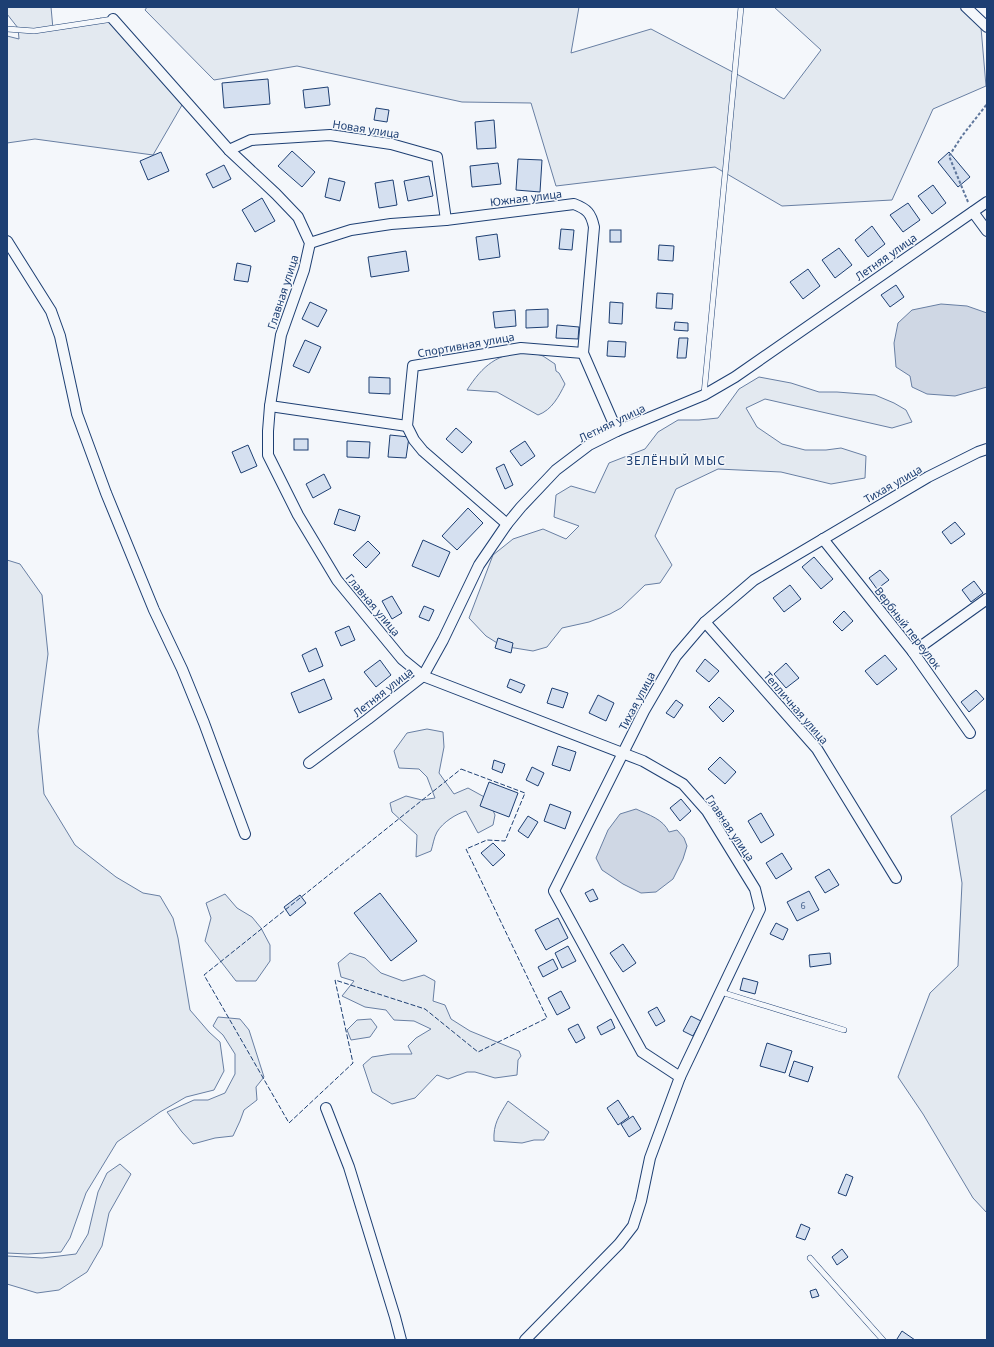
<svg xmlns="http://www.w3.org/2000/svg" width="994" height="1347" font-family="'Noto Sans',sans-serif">
  <style>
    .green { fill: #e3e9f0; stroke: #687fa3 }
    .water { fill: #cfd7e4; stroke: #687fa3 }
    .building { fill: #d5e0f0; stroke: #1d3f73 }
    .lines { fill: none; stroke-linecap: round; stroke-linejoin: round }
    .service-casing { stroke: #1d3f73; stroke-width: 6 }
    .minor-casing { stroke: #1d3f73; stroke-width: 12 }
    .path { stroke: #5e769c; stroke-width: 2; stroke-dasharray: 3 2; stroke-linecap: butt }
    .service { stroke: #f4f7fb; stroke-width: 5 }
    .minor { stroke: #f4f7fb; stroke-width: 10 }
    .fence { stroke: #1d3f73; stroke-width: 1; stroke-dasharray: 5 2; stroke-linecap: butt }
    .labels { text-anchor: middle; stroke-width: 3; stroke-linejoin: round; paint-order: stroke }
    .number-label { font-size: 9px; fill: #4b6792 }
    .street-label { font-size: 11px; fill: #1d3f73; stroke: #f4f7fb }
    .neighbourhood-label { font-size: 12px; letter-spacing: 1px; fill: #1d3f73; stroke: #f4f7fb }
  </style>
  <rect width="100%" height="100%" fill="#f4f7fb"/>
  <g class="green">
    <polygon points="7,7 51,7 53,29 77,25 101,18 121,30 182,105 153,155 35,139 7,143 7,36 19,39 18,28 7,14"/>
    <polygon points="147,7 579,7 571,53 651,29 784,99 821,50 774,7 971,7 980,16 986,86 933,109 892,200 782,206 715,167 556,186 531,103 462,102 297,66 214,80 145,10"/>
    <path d="M527,351L543,356L555,364L556,371L559,373L565,384C559,396 552,410 538,415L497,392L467,390C483,365 497,354 527,351Z"/>
    <polygon points="759,377 791,383 819,392 837,392 875,395 894,403 906,410 912,422 892,428 765,399 746,408 757,427 782,444 805,450 826,450 841,448 866,456 865,478 831,484 781,472 718,469 676,489 655,536 672,565 660,583 645,585 621,608 610,614 589,622 562,628 547,647 533,651 502,646 486,636 469,618 493,555 513,539 543,529 566,539 579,526 554,517 556,495 571,486 595,493 609,463 645,449 658,432 678,420 699,420 718,418 739,389"/>
    <polygon points="7,560 20,564 42,595 48,654 38,731 44,794 75,845 116,877 143,893 160,896 173,918 178,938 190,1010 209,1032 220,1042 224,1071 214,1090 186,1097 160,1112 117,1142 86,1193 70,1238 61,1252 28,1254 7,1253"/>
    <path d="M427,729L443,732L444,747L439,773L454,794L468,788L488,799L495,815L493,825L478,833L466,811C456,814 443,822 437,832C434,837 433,845 431,851L416,857L417,835L392,812L390,803L406,796L422,800L435,798L427,777L419,769L399,768L394,751L407,733Z"/>
    <polygon points="987,789 987,1213 973,1198 923,1114 898,1077 930,993 958,966 962,883 951,816"/>
    <polygon points="225,894 237,908 252,917 261,928 270,945 270,961 256,981 236,981 205,941 211,918 206,903"/>
    <polygon points="350,953 365,958 381,973 403,981 424,975 435,981 433,1001 445,1005 451,1019 470,1031 519,1051 521,1056 518,1060 517,1075 495,1078 475,1072 467,1072 448,1079 437,1075 415,1098 392,1104 372,1092 363,1065 372,1057 391,1054 412,1054 408,1046 416,1038 431,1029 414,1021 394,1020 386,1010 365,1007 342,996 354,981 341,977 338,963"/>
    <polygon points="218,1017 240,1019 249,1030 264,1077 256,1087 257,1100 244,1110 240,1121 233,1136 215,1138 193,1144 182,1132 167,1112 194,1100 208,1100 225,1093 235,1074 235,1054 223,1035 213,1026"/>
    <polygon points="371,1019 377,1027 370,1037 351,1040 347,1030 357,1020"/>
    <path d="M508,1101L549,1132L544,1140H534L522,1143L494,1141C493,1124 499,1116 508,1101Z"/>
    <polygon points="120,1164 131,1174 109,1213 102,1246 87,1272 59,1290 37,1293 7,1284 7,1256 42,1258 76,1254 88,1234 98,1192 107,1173"/>
  </g>
  <g class="water">
    <polygon points="941,304 967,306 987,313 987,387 955,396 927,394 912,387 910,376 896,367 894,343 898,323 912,310"/>
    <path d="M636,809C649,815 663,819 669,832L677,830L684,838L687,846L683,859L673,879L656,892L641,893L623,884L602,870L596,858L608,830L620,814Z"/>
  </g>
  <g class="building">
    <polygon points="268,79 270,104 224,108 222,83"/>
    <polygon points="328,87 330,105 305,108 303,90"/>
    <polygon points="376,108 389,110 387,122 374,120"/>
    <polygon points="494,120 496,148 477,149 475,122"/>
    <polygon points="292,151 315,172 302,187 278,166"/>
    <polygon points="161,152 169,171 148,180 140,161"/>
    <polygon points="949,152 970,177 958,187 938,162"/>
    <polygon points="518,159 542,160 540,192 516,190"/>
    <polygon points="498,163 501,184 472,187 470,166"/>
    <polygon points="224,165 231,179 213,188 206,174"/>
    <polygon points="429,176 433,196 408,201 404,181"/>
    <polygon points="329,178 345,182 340,201 325,197"/>
    <polygon points="393,180 397,205 379,208 375,183"/>
    <polygon points="933,185 946,203 932,214 918,196"/>
    <polygon points="262,198 275,221 255,232 242,210"/>
    <polygon points="908,203 920,220 903,232 890,215"/>
    <polygon points="872,226 885,244 868,257 855,240"/>
    <polygon points="561,229 574,230 572,250 559,249"/>
    <rect x="610" y="230" width="11" height="12"/>
    <polygon points="497,234 500,257 479,260 476,237"/>
    <polygon points="659,245 674,246 673,261 658,260"/>
    <polygon points="839,248 852,265 835,278 822,260"/>
    <polygon points="406,251 409,271 371,277 368,257"/>
    <polygon points="237,263 251,266 248,282 234,280"/>
    <polygon points="808,269 820,286 803,299 790,282"/>
    <polygon points="896,285 904,297 890,307 881,295"/>
    <polygon points="657,293 673,294 672,309 656,308"/>
    <polygon points="310,302 327,310 318,327 302,319"/>
    <polygon points="610,302 623,303 622,324 609,323"/>
    <polygon points="548,309 548,327 526,328 526,310"/>
    <polygon points="515,310 516,326 495,328 493,312"/>
    <polygon points="675,322 688,323 688,331 674,330"/>
    <polygon points="557,325 579,327 578,339 556,338"/>
    <polygon points="679,338 688,338 686,358 677,358"/>
    <polygon points="305,340 321,347 309,373 293,366"/>
    <polygon points="608,341 626,342 625,357 607,356"/>
    <polygon points="369,377 390,378 390,394 369,393"/>
    <polygon points="456,428 472,442 462,453 446,439"/>
    <polygon points="390,435 409,437 406,458 388,457"/>
    <rect x="294" y="439" width="14" height="11"/>
    <polygon points="347,441 370,442 369,458 347,457"/>
    <polygon points="525,441 535,456 521,466 510,451"/>
    <polygon points="248,445 257,466 241,473 232,452"/>
    <polygon points="504,464 513,485 505,489 496,468"/>
    <polygon points="324,474 331,488 313,498 306,484"/>
    <polygon points="468,508 483,523 457,550 442,536"/>
    <polygon points="339,509 360,516 355,531 334,524"/>
    <polygon points="955,522 965,534 951,544 942,532"/>
    <polygon points="423,540 450,552 439,577 412,566"/>
    <polygon points="368,541 380,553 366,568 353,555"/>
    <polygon points="814,557 833,579 821,589 802,567"/>
    <polygon points="880,570 889,580 877,589 869,578"/>
    <polygon points="974,581 983,593 971,602 962,590"/>
    <polygon points="790,585 801,599 784,612 773,598"/>
    <polygon points="392,596 402,613 392,619 382,601"/>
    <polygon points="424,606 434,610 429,621 419,617"/>
    <polygon points="844,611 853,621 842,631 833,622"/>
    <polygon points="349,626 355,640 341,646 335,632"/>
    <polygon points="498,638 513,643 511,653 495,648"/>
    <polygon points="316,648 323,666 309,672 302,655"/>
    <polygon points="885,655 897,669 877,685 865,671"/>
    <polygon points="705,659 719,671 709,682 696,671"/>
    <polygon points="380,660 391,675 376,687 364,672"/>
    <polygon points="786,663 799,678 786,688 774,674"/>
    <polygon points="324,679 332,699 299,713 291,693"/>
    <polygon points="510,679 525,685 521,693 507,687"/>
    <polygon points="552,688 568,693 563,708 547,703"/>
    <polygon points="976,690 984,699 969,712 961,702"/>
    <polygon points="598,695 614,703 606,721 589,713"/>
    <polygon points="719,697 734,711 723,722 709,707"/>
    <polygon points="676,700 683,705 674,718 666,713"/>
    <polygon points="558,746 576,752 570,771 552,765"/>
    <polygon points="720,757 736,772 725,784 708,769"/>
    <polygon points="494,760 505,764 502,773 492,769"/>
    <polygon points="532,767 544,773 538,786 526,780"/>
    <polygon points="489,782 518,793 509,817 480,806"/>
    <polygon points="681,799 691,811 680,821 670,808"/>
    <polygon points="550,804 571,812 565,829 544,821"/>
    <polygon points="761,813 774,835 761,843 748,821"/>
    <polygon points="528,816 538,822 528,838 518,831"/>
    <polygon points="493,843 505,855 493,866 481,853"/>
    <polygon points="782,853 792,869 776,879 766,863"/>
    <polygon points="829,869 839,885 825,893 815,877"/>
    <polygon points="593,889 598,899 590,902 585,893"/>
    <polygon points="809,891 819,910 797,921 787,902"/>
    <polygon points="380,893 417,941 391,961 354,913"/>
    <polygon points="300,895 306,903 290,916 284,907"/>
    <polygon points="558,918 568,938 546,950 535,930"/>
    <polygon points="776,923 788,929 783,940 770,934"/>
    <polygon points="623,944 636,963 623,972 610,953"/>
    <polygon points="568,946 576,961 562,968 555,953"/>
    <polygon points="830,953 831,964 810,967 809,955"/>
    <polygon points="553,959 558,969 543,977 538,967"/>
    <polygon points="743,978 758,982 755,994 740,990"/>
    <polygon points="561,991 570,1008 557,1015 548,998"/>
    <polygon points="657,1007 665,1021 656,1026 648,1012"/>
    <polygon points="691,1016 701,1021 693,1036 683,1031"/>
    <polygon points="611,1019 615,1028 601,1035 597,1027"/>
    <polygon points="578,1024 585,1038 576,1043 568,1029"/>
    <polygon points="767,1043 792,1051 785,1073 760,1066"/>
    <polygon points="794,1061 813,1067 808,1082 789,1076"/>
    <polygon points="618,1100 629,1117 618,1125 607,1108"/>
    <polygon points="633,1116 641,1129 629,1137 621,1124"/>
    <polygon points="846,1174 853,1177 846,1196 838,1193"/>
    <polygon points="801,1224 810,1228 805,1240 796,1237"/>
    <polygon points="842,1249 848,1257 837,1265 832,1257"/>
    <polygon points="816,1289 819,1296 812,1298 810,1291"/>
    <polygon points="902,1331 915,1340 898,1340 897,1339"/>
  </g>
  <g class="lines">
    <defs>
      <g id="service">
        <polyline points="7,29 34,31 113,19"/>
        <polyline points="704,394 741,7"/>
        <polyline points="721,992 844,1030"/>
        <polyline points="810,1258 883,1340"/>
      </g>
      <g id="minor">
        <polyline points="966,7 987,27"/>
        <polyline points="113,19 229,150 276,194 298,217 310,243 304,270 281,335 270,406 268,431 268,455 298,515 337,580 402,659 423,676 643,761 683,784 707,811 755,889 760,909 680,1077 650,1158 641,1201 633,1226 619,1244 525,1340"/>
        <polyline points="229,150 251,140 330,135 391,144 437,157 446,220"/>
        <polyline points="973,212 987,231"/>
        <polyline points="7,241 51,311 60,336 77,414 106,493 154,610 182,669 204,723 245,834"/>
        <path d="M310,243L351,230L391,224L446,220L574,204C587,209 591,213 594,227L583,353L617,431"/>
        <polyline points="270,406 407,426"/>
        <polyline points="507,524 423,451 414,440 407,426 413,366 521,348 583,353"/>
        <polyline points="823,539 913,652 970,733"/>
        <polyline points="705,622 817,749 896,878"/>
        <polyline points="913,652 987,599"/>
        <polyline points="309,763 368,719 423,676 443,640 479,565 507,524 521,507 556,470 589,445 617,431 704,395 735,377 987,202"/>
        <polyline points="680,1077 642,1052 554,891 644,711 676,656 705,622 754,580 928,477 978,452 987,449"/>
        <polyline points="326,1108 349,1167 395,1317 401,1340"/>
      </g>
    </defs>
    <use href="#service" class="service-casing"/>
    <use href="#minor" class="minor-casing"/>
    <polyline class="path" points="968,202 949,156 962,136 987,104"/>
    <use href="#service" class="service"/>
    <use href="#minor" class="minor"/>
    <polygon class="fence" points="461,769 525,793 505,841 487,840 466,849 547,1018 478,1052 425,1009 335,980 353,1063 289,1123 204,975"/>
  </g>
  <g class="labels">
    <g class="number-label">
      <text x="803" y="909">6</text>
    </g>
    <g class="street-label">
      <text transform="translate(366 129) rotate(9)" y="4">Новая улица</text>
      <text transform="translate(526 198) rotate(-7)" y="4">Южная улица</text>
      <text transform="translate(886 257) rotate(-35)" y="4">Летняя улица</text>
      <text transform="translate(283 292) rotate(-72)" y="4">Главная улица</text>
      <text transform="translate(466 345) rotate(-10)" y="4">Спортивная улица</text>
      <text transform="translate(612 423) rotate(-26)" y="4">Летняя улица</text>
      <text transform="translate(893 484) rotate(-30)" y="4">Тихая улица</text>
      <text transform="translate(373 605) rotate(50)" y="4">Главная улица</text>
      <text transform="translate(908 628) rotate(52)" y="4">Вербный переулок</text>
      <text transform="translate(383 692) rotate(-38)" y="4">Летняя улица</text>
      <text transform="translate(637 701) rotate(-62)" y="4">Тихая улица</text>
      <text transform="translate(796 708) rotate(49)" y="4">Тепличная улица</text>
      <text transform="translate(730 828) rotate(56)" y="4">Главная улица</text>
    </g>
    <g class="neighbourhood-label">
      <text x="676" y="465">ЗЕЛЁНЫЙ МЫС</text>
    </g>
  </g>
  <rect width="994" height="1347" fill="none" stroke="#1d3f73" stroke-width="16"/>
</svg>
